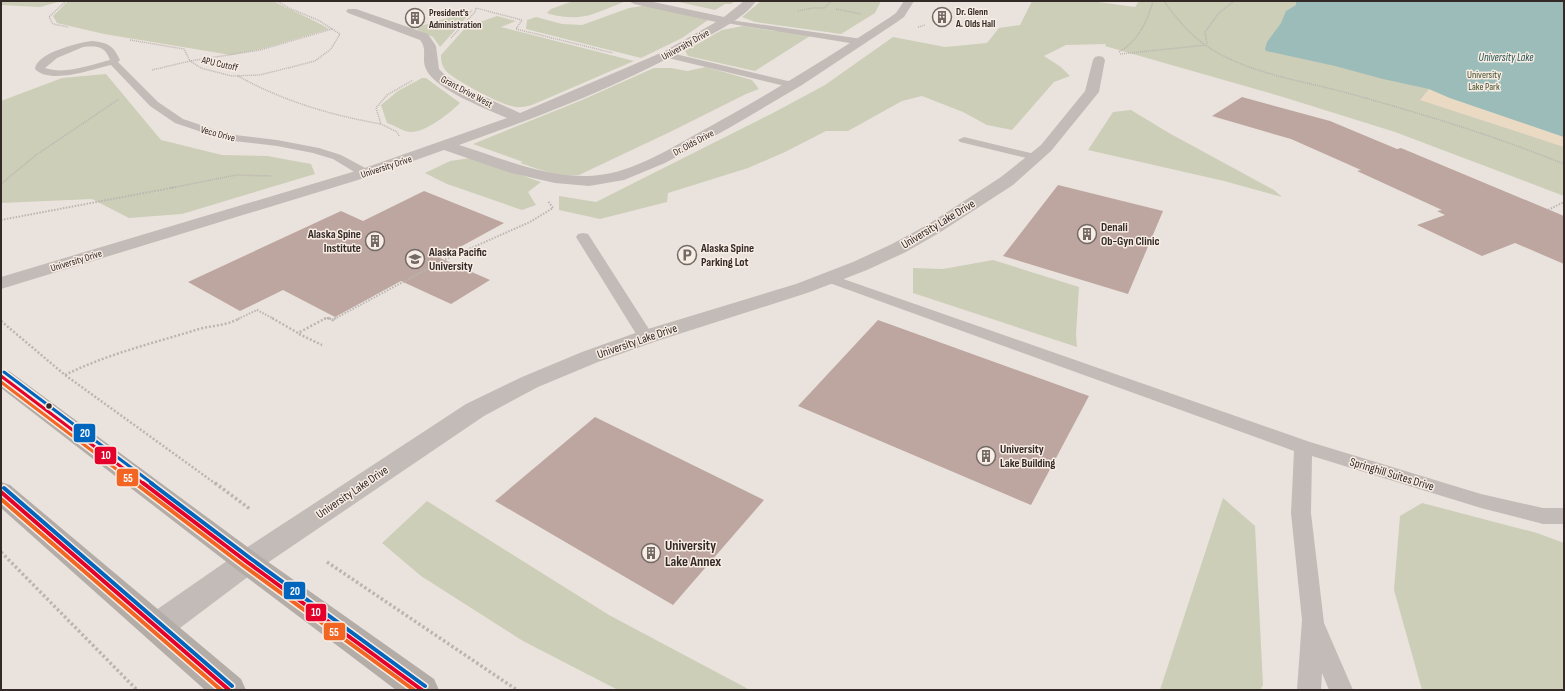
<svg xmlns="http://www.w3.org/2000/svg" width="1565" height="691" font-family="'Sofia Sans Condensed',sans-serif">
  <style>
    .green { fill: #ccceb8 }
    .sand { fill: #eadac4 }
    .water { fill: #9bbcb9 }
    .building { fill: #bda6a0 }
    .lines { fill: none; stroke-linecap: round; stroke-linejoin: round }
    .path-far3 { stroke: #bbb4b0; stroke-width: 1.5; stroke-dasharray: 1 1; stroke-linecap: butt }
    .path-far2 { stroke: #bbb4b0; stroke-width: 2; stroke-dasharray: 1.5 1.5; stroke-linecap: butt }
    .path-far1 { stroke: #bbb4b0; stroke-width: 2.5; stroke-dasharray: 2 2; stroke-linecap: butt }
    .path { stroke: #bbb4b0; stroke-width: 3.5; stroke-dasharray: 2.5 2.5; stroke-linecap: butt }
    .service { fill: #c2bbb7; fill-rule: evenodd }
    .minor { fill: #c2bbb7; fill-rule: evenodd }
    .secondary { fill: #b3aca7; fill-rule: evenodd }
    .bus-1-far1-casing { stroke: #f8ede4; stroke-width: 6 }
    .bus-1-casing { stroke: #f8ede4; stroke-width: 7 }
    .bus-2-far1-casing { stroke: #f8ede4; stroke-width: 6 }
    .bus-2-casing { stroke: #f8ede4; stroke-width: 7 }
    .bus-3-far1-casing { stroke: #f8ede4; stroke-width: 6 }
    .bus-3-casing { stroke: #f8ede4; stroke-width: 7 }
    .bus-1-far1 { stroke: #e4002b; stroke-width: 3 }
    .bus-1 { stroke: #e4002b; stroke-width: 4 }
    .bus-2-far1 { stroke: #f26522; stroke-width: 3 }
    .bus-2 { stroke: #f26522; stroke-width: 4 }
    .bus-3-far1 { stroke: #0065bd; stroke-width: 3 }
    .bus-3 { stroke: #0065bd; stroke-width: 4 }
    .bus-dot { fill: #332926; stroke: #f8ede4; stroke-width: 1.5 }
    .labels { text-anchor: middle; stroke-width: 3; stroke-linejoin: round; paint-order: stroke }
    .far-poi-label { font-size: 10px; font-weight: bold; fill: #332926; stroke: #f8ede4; text-anchor: start }
    .far-street-label { font-size: 10px; fill: #332926; stroke: #f8ede4 }
    .far-park-label { font-size: 10px; fill: #44502b; stroke: #f8ede4 }
    .far-water-label { font-size: 11px; font-style: italic; fill: #1e5152; stroke: #f8ede4 }
    .street-label { font-size: 12px; fill: #332926; stroke: #f8ede4 }
    .poi-label { font-size: 12px; font-weight: bold; fill: #332926; stroke: #f8ede4; text-anchor: start }
    .near-poi-label { font-size: 14px; font-weight: bold; fill: #332926; stroke: #f8ede4; text-anchor: start }
    .line-badge { stroke: #f8ede4; stroke-width: 1.5 }
    .badge-label { font-size: 11px; text-anchor: middle; font-weight: bold; fill: #fff }
  </style>
  <rect width="100%" height="100%" fill="#eae3dd"/>
  <g class="green">
    <polygon points="1,1 56,1 58,2 40,7 1,5"/>
    <path d="M68,1H273C292,11 311,18 329,29L261,49L231,55L104,34L57,23L53,16Z"/>
    <path d="M573,1H617L624,2C593,14 583,22 549,14L547,13L551,9Z"/>
    <polygon points="674,1 735,1 731,4 725,4 715,10"/>
    <polygon points="761,1 881,1 875,13 841,34 755,22 742,17"/>
    <polygon points="1032,1 1091,1 1135,7 1139,1 1564,1 1564,196 1395,132 1283,97 1105,46 1106,44 1066,45 1044,56 1061,67 1070,76 1054,82 1012,130 987,125 963,112 922,96 902,101 848,131 826,131 785,152 748,168 668,193 667,202 600,219 559,210 559,196 596,202 773,113 825,85 893,37 945,47 987,43 999,28 1020,25"/>
    <polygon points="642,6 655,7 708,20 682,38 641,58 526,29 527,20 536,17 562,24 582,25 629,8"/>
    <polygon points="473,10 440,47 433,37 417,30 421,26"/>
    <path d="M497,16L516,21L501,27L634,61L532,105C527,106 521,108 516,107C501,105 458,82 447,72C442,67 441,61 441,55L466,27Z"/>
    <polygon points="743,26 774,31 779,31 810,36 755,71 688,56 685,51 722,30"/>
    <path d="M706,67L752,80L759,89L746,94L670,132L579,175C559,178 539,169 520,163L523,162L473,144L582,100L654,68H671L687,71Z"/>
    <polygon points="106,74 161,140 222,155 267,156 311,164 315,174 182,214 129,218 92,199 1,203 1,101 62,78"/>
    <path d="M422,78H426L460,103C450,113 426,132 411,132C404,132 394,125 387,123L381,105L398,91Z"/>
    <polygon points="1131,110 1169,133 1274,190 1282,197 1224,181 1088,150 1113,112"/>
    <polygon points="471,158 541,182 528,192 536,205 522,210 447,184 425,173 450,161"/>
    <polygon points="993,260 1079,287 1076,334 1077,347 913,293 913,268 943,269"/>
    <polygon points="1223,498 1255,526 1263,685 1260,690 1160,690"/>
    <polygon points="427,501 609,615 750,690 618,690 523,641 421,576 382,543"/>
    <polygon points="1422,503 1537,533 1564,543 1564,690 1422,690 1394,590 1400,516"/>
  </g>
  <polygon class="sand" points="1429,89 1450,98 1564,137 1564,147 1420,100"/>
  <polygon class="water" points="1296,1 1564,1 1564,137 1450,98 1429,89 1383,79 1335,66 1266,51 1265,49 1267,42 1281,23 1286,11 1296,5"/>
  <g class="building">
    <polygon points="1242,97 1330,121 1397,149 1401,148 1564,216 1564,264 1515,243 1482,256 1417,225 1445,215 1437,211 1442,210 1357,171 1361,170 1291,139 1212,116"/>
    <polygon points="1058,185 1163,211 1128,294 1003,256"/>
    <polygon points="424,191 504,223 440,258 490,280 451,304 401,281 335,317 283,290 240,311 188,282 341,211 363,221"/>
    <polygon points="878,320 1089,396 1031,505 798,406"/>
    <polygon points="595,417 764,500 673,605 495,501"/>
  </g>
  <g class="lines">
    <g class="path-far3">
      <polyline points="64,1 65,2 49,17 53,24 68,27"/>
      <path d="M1164,1C1177,20 1193,38 1213,50C1254,75 1305,81 1351,94C1423,114 1495,136 1564,164"/>
      <polyline points="836,9 861,14"/>
      <polyline points="798,11 813,8 824,8 832,1"/>
      <polyline points="918,27 925,25"/>
      <polyline points="451,38 475,12 476,8 522,20 516,29 613,53"/>
      <polyline points="130,40 184,49 190,61 201,68 232,76 260,75 315,61 331,49 340,34 318,20 291,9 277,1"/>
      <polyline points="1207,44 1205,32 1219,13 1234,1"/>
      <path d="M1119,52C1138,41 1147,22 1153,1"/>
      <polyline points="1120,54 1206,45"/>
      <polyline points="152,70 190,61 260,50 332,29"/>
      <path d="M238,76C283,101 330,115 381,124"/>
      <polyline points="399,136 397,132 381,124 376,108 387,95 413,80"/>
      <polyline points="1,184 36,155 119,99"/>
      <polyline points="171,188 236,175 272,176"/>
    </g>
    <g class="path-far2">
      <polyline points="1548,210 1564,202"/>
      <polyline points="1,220 176,187"/>
      <polyline points="238,319 257,310 274,319"/>
      <polyline points="324,319 327,318 331,319"/>
      <polyline points="334,319 444,260 530,222 553,208 548,201"/>
    </g>
    <g class="path-far1">
      <polyline points="272,318 298,333 326,318"/>
      <polyline points="328,318 333,320 336,318"/>
      <polyline points="1,321 65,375 216,484"/>
      <polyline points="299,334 322,345"/>
      <path d="M65,375C107,354 154,343 199,329C214,325 226,326 240,318"/>
    </g>
    <g class="path">
      <polyline points="215,483 250,509"/>
      <polyline points="1,552 137,690"/>
      <polyline points="327,562 517,690"/>
    </g>
    <g class="service">
      <polygon points="723,19 862,39 866,42 862,45 726,23 722,21"/>
      <path d="M93,41C108,43 113,45 120,60L118,62L158,102L183,119L227,134L277,140L319,148L341,155L369,170L371,173L369,176H361L333,159L313,153L277,146L225,140L175,123L150,106L111,65C93,69 50,85 35,69C36,53 80,42 93,41ZM83,47C97,46 105,46 110,60C90,65 65,75 45,68L57,58Z"/>
      <polygon points="667,52 796,83 798,85 793,88 664,57 662,55 664,53"/>
      <polygon points="964,137 1039,155 1041,157 1039,159 1035,160 960,142 958,140"/>
      <polygon points="583,233 588,234 590,237 654,337 652,340 646,342 640,340 638,337 576,237 578,234"/>
      <polygon points="829,274 1310,442 1481,494 1543,508 1564,508 1564,524 1543,524 1481,508 1312,456 1311,513 1324,623 1353,690 1329,690 1322,673 1321,690 1297,690 1302,620 1291,513 1294,451 824,281 822,278 824,275"/>
    </g>
    <g class="minor">
      <path d="M629,1H649L724,17L744,1H756C746,16 723,28 707,37C630,82 544,115 459,145C501,158 544,177 588,176C628,175 666,151 700,132C765,97 827,58 889,18L896,13L904,1H914L904,17L897,22L802,85L729,128L665,163L624,180L589,186L555,183L511,173L444,150L371,176L1,289V277L359,170L507,118C487,109 435,90 426,69C421,59 428,49 420,40L348,13L346,11L348,9H356L428,34L436,46L439,69L446,76L467,89L520,113L663,52L716,22L634,4Z"/>
      <polygon points="1099,56 1103,57 1105,60 1099,92 1051,151 1013,185 939,233 906,252 867,270 810,292 654,342 598,362 538,387 484,416 257,570 168,637 157,641 146,637 141,627 146,617 237,554 466,404 522,377 582,352 638,332 796,284 853,262 892,244 927,225 1001,177 1041,145 1085,91 1093,60 1095,57"/>
    </g>
    <g class="secondary">
      <polygon points="1,369 9,371 257,554 434,679 439,690 396,690 237,570 1,388"/>
      <polygon points="1,482 10,485 241,679 246,690 205,690 1,508"/>
    </g>
    <defs>
      <polyline id="bus-1-far1" points="1,376 144,484"/>
      <g id="bus-1">
        <polyline points="143,483 247,562 422,690"/>
        <polyline points="1,492 229,690"/>
      </g>
      <polyline id="bus-2-far1" points="1,382 136,484"/>
      <g id="bus-2">
        <polyline points="135,483 244,566 414,690"/>
        <polyline points="1,499 221,690"/>
      </g>
      <polyline id="bus-3-far1" points="4,372 153,484"/>
      <g id="bus-3">
        <polyline points="151,483 250,558 425,686"/>
        <polyline points="4,488 232,686"/>
      </g>
    </defs>
    <use href="#bus-1-far1" class="bus-1-far1-casing"/>
    <use href="#bus-1" class="bus-1-casing"/>
    <use href="#bus-2-far1" class="bus-2-far1-casing"/>
    <use href="#bus-2" class="bus-2-casing"/>
    <use href="#bus-3-far1" class="bus-3-far1-casing"/>
    <use href="#bus-3" class="bus-3-casing"/>
    <use href="#bus-1-far1" class="bus-1-far1"/>
    <use href="#bus-1" class="bus-1"/>
    <use href="#bus-2-far1" class="bus-2-far1"/>
    <use href="#bus-2" class="bus-2"/>
    <use href="#bus-3-far1" class="bus-3-far1"/>
    <use href="#bus-3" class="bus-3"/>
  </g>
  <defs>
    <symbol id="building-ring" viewBox="-11 -11 22 22"><circle r="9.5" fill="#f8ede4" stroke="#736a66" stroke-width="1.5"/><path d="M-4-6H4V6H1V3H-1V6H-4ZM-2.5-4.3h1.7v1.8h-1.7ZM.8-4.3h1.7v1.8H.8ZM-2.5-1h1.7V.8h-1.7ZM.8-1h1.7V.8H.8Z" fill="#736a66"/></symbol>
    <symbol id="parking-ring" viewBox="-11 -11 22 22"><circle r="9.5" fill="#f8ede4" stroke="#736a66" stroke-width="1.5"/><path d="M-3.5-5.5H1a3.5 3.5 0 0 1 0 7H-1V5.5H-3.5ZM-1-3.4V-.6H.8a1.4 1.4 0 0 0 0-2.8Z" fill="#736a66"/></symbol>
    <symbol id="university-ring" viewBox="-11 -11 22 22"><circle r="9.5" fill="#f8ede4" stroke="#736a66" stroke-width="1.5"/><path d="M0-5L7-2L0 1L-7-2ZM-4 1L0 2.5L4 1V4Q0 6-4 4Z" fill="#736a66"/></symbol>
  </defs>
  <g fill-rule="evenodd">
    <use href="#building-ring" x="931" y="6" width="22" height="22"/>
    <use href="#building-ring" x="404" y="7" width="22" height="22"/>
    <use href="#building-ring" x="1076" y="223" width="22" height="22"/>
    <use href="#building-ring" x="364" y="230" width="22" height="22"/>
    <use href="#parking-ring" x="676" y="244" width="22" height="22"/>
    <use href="#university-ring" x="404" y="248" width="22" height="22"/>
    <use href="#building-ring" x="975" y="445" width="22" height="22"/>
    <use href="#building-ring" x="640" y="542" width="22" height="22"/>
  </g>
  <circle class="bus-dot" cx="49" cy="406" r="3.5"/>
  <g class="labels">
    <g class="far-poi-label">
      <text x="956" y="15">Dr. Glenn<tspan x="956" dy="12">A. Olds Hall</tspan></text>
      <text x="429" y="16">President's<tspan x="429" dy="12">Administration</tspan></text>
    </g>
    <g class="far-street-label">
      <text transform="translate(685 44) rotate(-29)" y="4">University Drive</text>
      <text transform="translate(220 63) rotate(13)" y="4">APU Cutoff</text>
      <text transform="translate(467 91) rotate(28)" y="4">Grant Drive West</text>
      <text transform="translate(218 133) rotate(15)" y="4">Veco Drive</text>
      <text transform="translate(693 142) rotate(-28)" y="4">Dr. Olds Drive</text>
      <text transform="translate(386 166) rotate(-18)" y="4">University Drive</text>
      <text transform="translate(76 260) rotate(-17)" y="4">University Drive</text>
    </g>
    <g class="far-park-label">
      <text x="1484" y="78">University<tspan x="1484" dy="12">Lake Park</tspan></text>
    </g>
    <g class="far-water-label">
      <text x="1506" y="61">University Lake</text>
    </g>
    <g class="street-label">
      <text transform="translate(938 224) rotate(-31)" y="4">University Lake Drive</text>
      <text transform="translate(637 341) rotate(-19)" y="4">University Lake Drive</text>
      <text transform="translate(1392 474) rotate(17)" y="4">Springhill Suites Drive</text>
      <text transform="translate(352 492) rotate(-34)" y="4">University Lake Drive</text>
    </g>
    <g class="poi-label">
      <text x="1101" y="231">Denali<tspan x="1101" dy="14">Ob-Gyn Clinic</tspan></text>
      <text x="361" y="238" text-anchor="end">Alaska Spine<tspan x="361" dy="14">Institute</tspan></text>
      <text x="701" y="252">Alaska Spine<tspan x="701" dy="14">Parking Lot</tspan></text>
      <text x="429" y="256">Alaska Pacific<tspan x="429" dy="14">University</tspan></text>
      <text x="1000" y="453">University<tspan x="1000" dy="14">Lake Building</tspan></text>
    </g>
    <g class="near-poi-label">
      <text x="665" y="550">University<tspan x="665" dy="16">Lake Annex</tspan></text>
    </g>
  </g>
  <g class="line-badge">
    <rect x="73" y="423" width="23" height="20" rx="4" fill="#0065bd"/>
    <rect x="94" y="446" width="23" height="19" rx="4" fill="#e4002b"/>
    <rect x="116" y="468" width="23" height="19" rx="4" fill="#f26522"/>
    <rect x="283" y="581" width="23" height="19" rx="4" fill="#0065bd"/>
    <rect x="305" y="603" width="22" height="19" rx="4" fill="#e4002b"/>
    <rect x="323" y="622" width="23" height="19" rx="4" fill="#f26522"/>
  </g>
  <g class="badge-label">
    <text x="85" y="437">20</text>
    <text x="106" y="459">10</text>
    <text x="128" y="482">55</text>
    <text x="295" y="595">20</text>
    <text x="316" y="616">10</text>
    <text x="334" y="636">55</text>
  </g>
  <rect width="1565" height="691" fill="none" stroke="#332926" stroke-width="4"/>
</svg>
